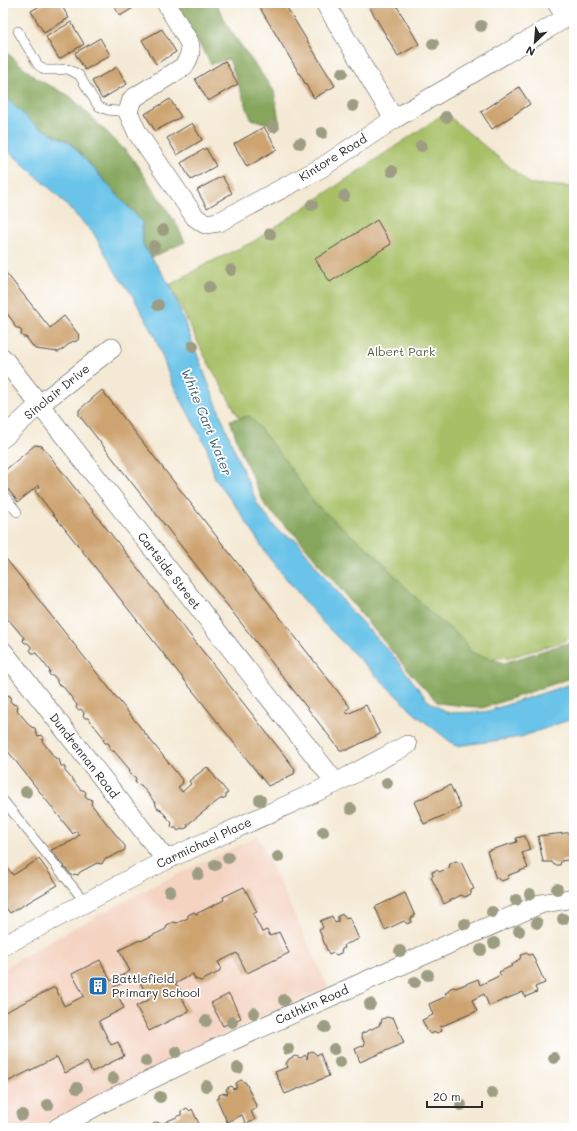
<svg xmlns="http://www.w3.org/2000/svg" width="577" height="1131" font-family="Mali,sans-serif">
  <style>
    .built { fill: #f4d3c1 }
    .green { fill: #a7c066; stroke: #697648 }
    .forest { fill: #85a65b; stroke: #586843 }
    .water { fill: #6bc4e9; stroke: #4b788a }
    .building { fill: #cda370 }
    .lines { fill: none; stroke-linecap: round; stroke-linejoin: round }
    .lane-casing { stroke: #494844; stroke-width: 10 }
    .street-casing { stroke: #494844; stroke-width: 20 }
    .lane { stroke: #fff; stroke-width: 9 }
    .street { stroke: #fff; stroke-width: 19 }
    .tree { fill: #9d9d83 }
    .labels { text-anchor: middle; stroke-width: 3.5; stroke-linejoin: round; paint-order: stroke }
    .street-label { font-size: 12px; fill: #2b2b2b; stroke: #fff }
    .park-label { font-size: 12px; fill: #565f40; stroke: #fff }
    .poi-label { font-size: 12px; fill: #2b2b2b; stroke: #fff; text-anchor: start }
    .water-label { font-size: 13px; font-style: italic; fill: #41616e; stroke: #fff }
  </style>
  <rect width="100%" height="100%" fill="#fff"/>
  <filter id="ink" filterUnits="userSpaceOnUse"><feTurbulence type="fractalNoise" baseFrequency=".025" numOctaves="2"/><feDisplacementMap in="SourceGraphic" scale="8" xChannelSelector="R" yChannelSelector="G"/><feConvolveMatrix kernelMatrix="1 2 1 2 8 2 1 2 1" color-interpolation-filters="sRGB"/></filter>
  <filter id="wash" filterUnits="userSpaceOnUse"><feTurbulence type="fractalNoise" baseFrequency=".012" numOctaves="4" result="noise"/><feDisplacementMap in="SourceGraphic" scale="16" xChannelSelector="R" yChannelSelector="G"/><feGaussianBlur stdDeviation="0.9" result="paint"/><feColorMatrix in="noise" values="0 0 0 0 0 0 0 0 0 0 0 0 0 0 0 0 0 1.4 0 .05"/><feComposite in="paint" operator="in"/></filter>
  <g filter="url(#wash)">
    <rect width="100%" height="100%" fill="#f4e9d4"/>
    <polygon class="built" points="258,836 328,987 189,1050 35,1128 3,1128 3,969 46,943 153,886"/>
    <polygon class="green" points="445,113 530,184 574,187 574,634 562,642 511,657 467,661 251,439 203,353 170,285 206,264 253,242"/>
    <g class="forest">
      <polygon points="175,3 216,3 230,30 274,91 280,127 251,119 229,59 211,64"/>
      <polygon points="3,49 37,79 70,96 130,155 176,223 185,242 152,257 143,245 142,222 71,143 35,125 3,95"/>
      <polygon points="250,416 285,460 315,504 374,554 430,612 464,640 471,652 504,663 574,641 574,677 483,708 438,703 411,674 298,538 266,507 241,452 230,420"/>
    </g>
    <polygon class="water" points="3,95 35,125 70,143 142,222 143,245 170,285 237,457 258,505 278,531 297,541 351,611 391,653 428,701 448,713 485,712 574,683 574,718 521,737 456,746 415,714 324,624 270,559 239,511 215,479 207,448 172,383 154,334 131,293 118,276 94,234 53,191 3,146"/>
    <g id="blocks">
      <g class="building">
        <polygon points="45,3 60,3 69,18 44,33 31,11"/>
        <polygon points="112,3 141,3 120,16"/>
        <polygon points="257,3 284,3 335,86 314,98"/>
        <polygon points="367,3 395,3 419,44 398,56"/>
        <polygon points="71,22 84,44 59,59 46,37"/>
        <polygon points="162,29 176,52 156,64 142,40"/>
        <polygon points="100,38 110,55 85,70 75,53"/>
        <polygon points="225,61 238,84 208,101 195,79"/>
        <polygon points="117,67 127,84 102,99 92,81"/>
        <polygon points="519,87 530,104 492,129 481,112"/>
        <polygon points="170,99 181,117 155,131 145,114"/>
        <polygon points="192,123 202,140 177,155 167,138"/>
        <polygon points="264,127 277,149 247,167 234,144"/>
        <polygon points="206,148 216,166 191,180 181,163"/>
        <polygon points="222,176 232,193 207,208 197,190"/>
        <polygon points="377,220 391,244 330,282 315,259"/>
        <polygon points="3,269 50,328 64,316 79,335 78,336 79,339 75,342 73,341 59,352 35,349 26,337 23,337 21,334 22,332 19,328 16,328 14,325 14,323 3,308"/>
        <polygon points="102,390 350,707 345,711 348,714 366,705 380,734 347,750 340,750 79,415 79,410"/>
        <polygon points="35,445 42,446 295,769 294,774 268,786 35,491 40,487 39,485 18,502 3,483 3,472"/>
        <polygon points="3,555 183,781 182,784 178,787 182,792 191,784 189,781 207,767 228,793 226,794 226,797 222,799 220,799 188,824 188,827 184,829 182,828 178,831 176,828 173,828 171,826 172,823 160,809 158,809 156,806 156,804 141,785 138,785 135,782 136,779 135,777 129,773 130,770 114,751 111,751 109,749 110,746 108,743 105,743 103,740 104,738 88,718 85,718 83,716 84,713 81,709 78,710 76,708 77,705 62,685 59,685 57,683 57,680 54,676 51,676 49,674 50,671 36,653 32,653 30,650 31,647 28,643 25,643 23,641 24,638 9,620 6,620 4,617 5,614 3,612"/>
        <polygon points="3,692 6,696 8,695 11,697 10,701 13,704 17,705 18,707 17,710 31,727 35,728 36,733 38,736 41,735 43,738 42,741 55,758 59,759 61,766 65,767 65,771 81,790 83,790 85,791 86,793 85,795 87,798 91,799 92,801 91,804 125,846 125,850 104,860 102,864 97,863 80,872 78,875 74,874 72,876 51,850 72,841 79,835 76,831 73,834 3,745"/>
        <polygon points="450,785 461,808 424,824 414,802"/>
        <polygon points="574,832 574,859 561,861 560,865 554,865 552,862 543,862 538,836"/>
        <polygon points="525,836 530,850 522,853 528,868 509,875 507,879 501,881 497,878 496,879 487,851 517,842 516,838"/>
        <polygon points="39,859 58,885 10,913 3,904 3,862 13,875"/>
        <polygon points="456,861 459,863 461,862 474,889 471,890 471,894 465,897 461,895 444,904 431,877 433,876 432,872 437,870 439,872 449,868 450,864"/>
        <polygon points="244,887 257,912 253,914 262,932 267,930 270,936 279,932 289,953 247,973 237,953 218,962 221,967 219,972 201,981 195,979 193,974 175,984 176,985 178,986 182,992 180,995 189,1011 149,1031 136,1006 149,1000 137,976 114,987 124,1008 99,1021 111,1045 118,1042 124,1056 92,1072 87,1062 65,1073 57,1057 3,1084 3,1013 55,987 64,1006 84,996 72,974 100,960 111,981 130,971 119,950 140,940 141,941 166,929 167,925 173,922 177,923 188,918 188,915 194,912 196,914 224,900 223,897"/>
        <polygon points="405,893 415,916 411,918 411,922 407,924 404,921 385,930 375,907"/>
        <polygon points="343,914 346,918 349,917 359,939 344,945 345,948 342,949 341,953 336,955 333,953 329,955 319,930 323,928 320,921 332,916 335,923 338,922 338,916"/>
        <polygon points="526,953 529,955 532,954 545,983 535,987 537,992 525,997 523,992 489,1006 484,994 472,1000 477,1011 440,1027 442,1031 437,1033 436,1032 430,1034 429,1032 428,1032 422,1020 433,1015 429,1004 447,996 445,993 448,992 449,989 453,987 456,988 478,979 480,985 501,975 499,972 512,966 511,965 517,962 516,961 520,959 521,955"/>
        <polygon points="229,994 241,1018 223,1026 211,1003"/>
        <polygon points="387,1017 390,1018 393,1017 404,1043 360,1062 355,1049 365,1045 361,1034 380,1025 379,1023 381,1023 382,1019"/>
        <polygon points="312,1051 317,1055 320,1053 329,1076 285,1094 275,1072 288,1067 286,1064 289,1059 295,1056 301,1058 305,1055 307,1059 308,1053"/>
        <polygon points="241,1080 246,1083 257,1108 251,1111 255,1120 246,1124 242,1115 227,1122 217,1099 219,1098 219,1095 224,1093 226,1094 228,1093 226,1089 231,1086 233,1089 236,1088 236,1083"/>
        <polygon points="187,1108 190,1111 192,1109 201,1128 152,1128 153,1124 157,1122 161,1124 181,1115 181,1111"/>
      </g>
    </g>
  </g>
  <g filter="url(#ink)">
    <use href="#blocks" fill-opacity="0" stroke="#494844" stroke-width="1"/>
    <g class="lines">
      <defs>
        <g id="lane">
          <polyline points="18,31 38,65 45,70 55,70 68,69 79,75 98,106 107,110 128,112"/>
          <polyline points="3,494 17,512"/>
          <polyline points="3,800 85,902"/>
        </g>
        <g id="street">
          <path d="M166,3L189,42C192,52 189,59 183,67L132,99L128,112L138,134L195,217L205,224L219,222L321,168L394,119L451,86L574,13"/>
          <polyline points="325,3 394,119"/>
          <polyline points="557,3 566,17"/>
          <polyline points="3,358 336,783"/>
          <polyline points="3,438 39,405 112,348"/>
          <polyline points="3,651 166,860"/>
          <polyline points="3,946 166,860 336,783 407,745"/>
          <polyline points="57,1128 102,1103 220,1046 433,951 540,904 574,898"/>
        </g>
      </defs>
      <use href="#lane" class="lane-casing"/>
      <use href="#street" class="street-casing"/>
      <use href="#lane" class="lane"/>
      <use href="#street" class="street"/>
    </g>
    <g class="tree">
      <circle cx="481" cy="26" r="6"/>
      <circle cx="433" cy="44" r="6"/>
      <circle cx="342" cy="73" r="6"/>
      <circle cx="353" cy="106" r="6"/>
      <circle cx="446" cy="117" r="6"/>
      <circle cx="273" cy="127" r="6"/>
      <circle cx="322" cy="133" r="6"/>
      <circle cx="300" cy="143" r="6"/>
      <circle cx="421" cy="146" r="6"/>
      <circle cx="392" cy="171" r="6"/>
      <circle cx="344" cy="196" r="6"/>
      <circle cx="312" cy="205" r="6"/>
      <circle cx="163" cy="230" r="6"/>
      <circle cx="270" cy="234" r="6"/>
      <circle cx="154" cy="246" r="6"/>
      <circle cx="231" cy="270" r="6"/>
      <circle cx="209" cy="287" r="6"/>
      <circle cx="158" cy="305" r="6"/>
      <circle cx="193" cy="346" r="6"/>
      <circle cx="387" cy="783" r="6"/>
      <circle cx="26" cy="792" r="6"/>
      <circle cx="260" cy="800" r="6"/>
      <circle cx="351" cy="809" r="6"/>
      <circle cx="323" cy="832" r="6"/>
      <circle cx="278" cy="857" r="6"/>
      <circle cx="228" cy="858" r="6"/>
      <circle cx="215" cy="865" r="6"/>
      <circle cx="198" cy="874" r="6"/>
      <circle cx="557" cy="889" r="6"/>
      <circle cx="170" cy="891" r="6"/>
      <circle cx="530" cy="894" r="6"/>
      <circle cx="516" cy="900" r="6"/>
      <circle cx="492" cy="912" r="6"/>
      <circle cx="563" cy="919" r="6"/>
      <circle cx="537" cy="923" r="6"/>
      <circle cx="465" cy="924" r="6"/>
      <circle cx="519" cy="931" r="6"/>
      <circle cx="494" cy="943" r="6"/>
      <circle cx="481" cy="950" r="6"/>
      <circle cx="400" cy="951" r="6"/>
      <circle cx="428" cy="975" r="6"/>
      <circle cx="415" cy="982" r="6"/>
      <circle cx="284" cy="1000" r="6"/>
      <circle cx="370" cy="1004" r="6"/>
      <circle cx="254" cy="1013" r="6"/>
      <circle cx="206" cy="1021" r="6"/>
      <circle cx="232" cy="1022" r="6"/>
      <circle cx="325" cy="1027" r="6"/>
      <circle cx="288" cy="1049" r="6"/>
      <circle cx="334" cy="1049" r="6"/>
      <circle cx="176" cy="1052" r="6"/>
      <circle cx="554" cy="1058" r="6"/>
      <circle cx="146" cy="1061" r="6"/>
      <circle cx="340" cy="1062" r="6"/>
      <circle cx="238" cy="1068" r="6"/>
      <circle cx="113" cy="1078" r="6"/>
      <circle cx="206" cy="1086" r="6"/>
      <circle cx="77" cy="1088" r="6"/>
      <circle cx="492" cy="1093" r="6"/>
      <circle cx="160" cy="1097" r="6"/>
      <circle cx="48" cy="1105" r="6"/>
      <circle cx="461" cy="1105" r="6"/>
      <circle cx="22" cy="1115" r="6"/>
    </g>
  </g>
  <defs>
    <symbol id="building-square" viewBox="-11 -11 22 22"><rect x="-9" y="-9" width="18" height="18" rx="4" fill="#1f6fb2" stroke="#fff"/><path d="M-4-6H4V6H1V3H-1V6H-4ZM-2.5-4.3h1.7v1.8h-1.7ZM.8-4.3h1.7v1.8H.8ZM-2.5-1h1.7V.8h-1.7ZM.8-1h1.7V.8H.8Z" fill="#fff"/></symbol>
  </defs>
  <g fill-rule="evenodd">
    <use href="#building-square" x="87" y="975" width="22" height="22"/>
  </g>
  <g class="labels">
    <g class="street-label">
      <text transform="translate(333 158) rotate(-32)" y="4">Kintore Road</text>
      <text transform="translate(57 392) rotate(-39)" y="4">Sinclair Drive</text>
      <text transform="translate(169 571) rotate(52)" y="4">Cartside Street</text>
      <text transform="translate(84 756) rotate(52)" y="4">Dundrennan Road</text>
      <text transform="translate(204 843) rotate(-25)" y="4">Carmichael Place</text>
      <text transform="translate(312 1005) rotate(-24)" y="4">Cathkin Road</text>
    </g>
    <g class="park-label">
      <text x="401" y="356">Albert Park</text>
    </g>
    <g class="poi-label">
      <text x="112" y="983">Battlefield<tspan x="112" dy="14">Primary School</tspan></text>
    </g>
    <g class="water-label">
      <text transform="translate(207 422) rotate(68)" y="5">White Cart Water</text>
    </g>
  </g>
  <rect width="577" height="1131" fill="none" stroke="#fff" stroke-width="16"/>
  <g transform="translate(535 42) rotate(206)" stroke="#ffffff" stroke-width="3" paint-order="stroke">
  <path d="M0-3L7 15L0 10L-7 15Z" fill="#2b2b2b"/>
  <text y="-6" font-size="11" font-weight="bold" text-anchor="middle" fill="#2b2b2b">N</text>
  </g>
  <path d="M427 1101v6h55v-6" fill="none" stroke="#2b2b2b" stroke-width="2"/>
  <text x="433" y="1101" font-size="12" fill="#2b2b2b" stroke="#ffffff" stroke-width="3" paint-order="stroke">20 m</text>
</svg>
